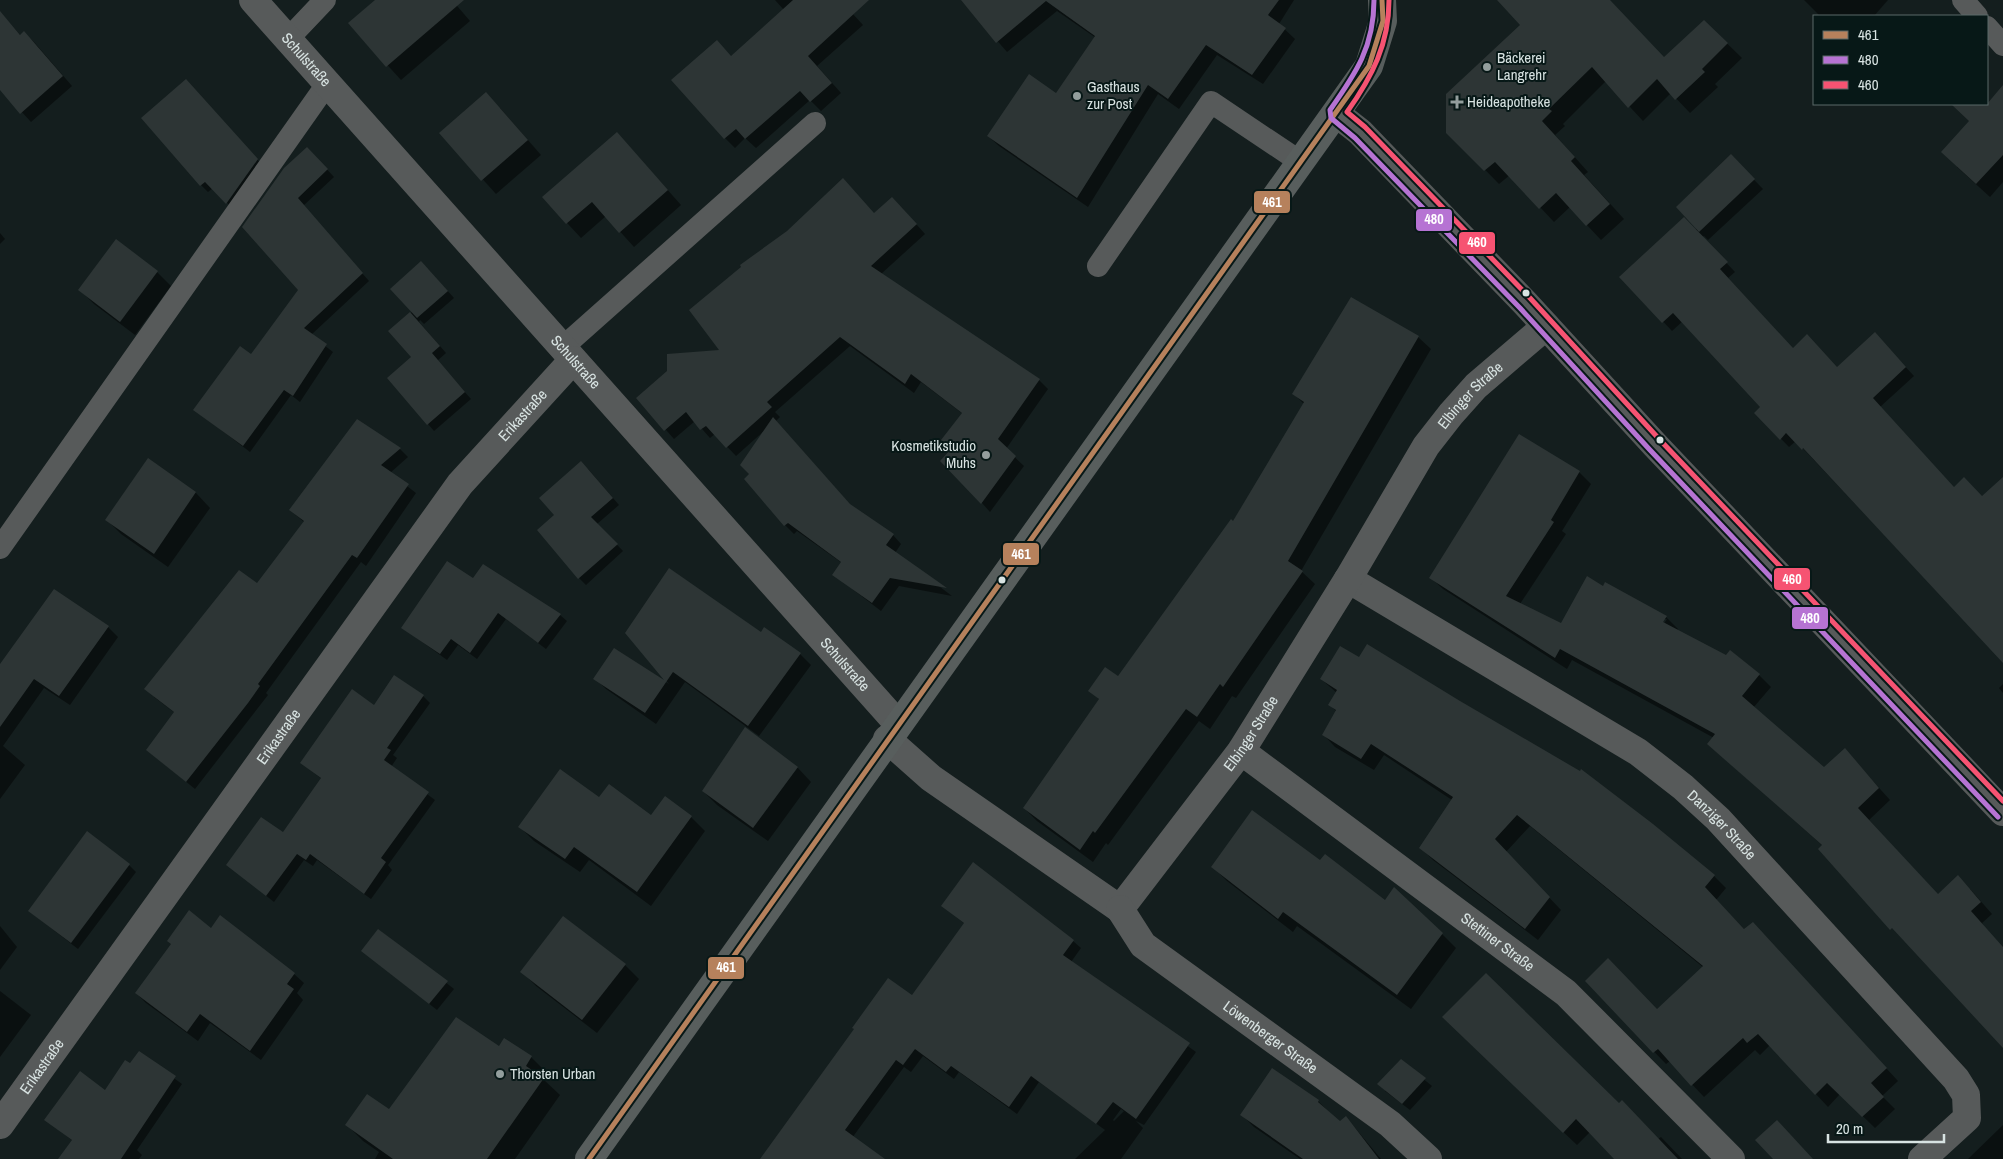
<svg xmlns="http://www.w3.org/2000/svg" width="2003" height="1159" font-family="'Archivo Narrow',sans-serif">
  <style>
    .shadow { fill: #0007; fill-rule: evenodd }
    .building { fill: #2d3535 }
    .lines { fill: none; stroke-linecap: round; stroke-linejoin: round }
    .lane { stroke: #575a5a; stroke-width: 22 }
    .street { stroke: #575a5a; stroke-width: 28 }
    .secondary { stroke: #585e5d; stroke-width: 28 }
    .bus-1-casing { stroke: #071817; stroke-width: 9 }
    .bus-2-casing { stroke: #071817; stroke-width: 9 }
    .bus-3-casing { stroke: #071817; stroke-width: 9 }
    .bus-1 { stroke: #b6815c; stroke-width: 5 }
    .bus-2 { stroke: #b673d3; stroke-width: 5 }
    .bus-3 { stroke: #f65372; stroke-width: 5 }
    .poi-dot { fill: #939e9d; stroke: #071817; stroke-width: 2 }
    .bus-dot { fill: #d8e3e2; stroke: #071817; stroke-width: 2 }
    .labels { text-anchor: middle; stroke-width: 4; stroke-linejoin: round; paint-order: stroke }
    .poi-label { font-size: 15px; fill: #d8e3e2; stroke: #071817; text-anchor: start }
    .street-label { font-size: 15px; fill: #d8e3e2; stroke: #071817 }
    .line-badge { stroke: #071817; stroke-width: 2 }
    .badge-label { font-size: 14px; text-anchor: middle; font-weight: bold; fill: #fff }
  </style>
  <rect width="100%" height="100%" fill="#141e1e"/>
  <g class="shadow">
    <polygon points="377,0 452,0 470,21 401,80 350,24"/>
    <polygon points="775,0 840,0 863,25 817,66 841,93 821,111 810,100 756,148 745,138 735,148 725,138 784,10"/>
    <polygon points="962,0 1294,0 1279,24 1295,39 1263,84 1217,55 1179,109 1158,94 1088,207 999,146 988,136 1057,95 1096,38 1057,11 1007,52"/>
    <polygon points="1499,0 1609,0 1664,59 1704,21 1742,58 1715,84 1718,87 1690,113 1671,93 1643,121 1606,81 1563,124 1565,126 1555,135 1588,172 1584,175 1624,219 1601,240 1570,207 1554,222 1510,175 1499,184 1448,132 1521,25"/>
    <polygon points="1804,0 1888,0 1874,16 1820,16"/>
    <polygon points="0,12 21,36 24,33 34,42 72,86 31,122 0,88"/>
    <polygon points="192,87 264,167 234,210 213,188 208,192 201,185"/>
    <polygon points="2003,96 2003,182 1990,197 1957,167"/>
    <polygon points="500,108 541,155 496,194 441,133"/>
    <polygon points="617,133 681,205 634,247 606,216 581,238 543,197"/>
    <polygon points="307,148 334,177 303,206 369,281 311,335 333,352 300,402 291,395 250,452 195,410 251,356 300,290 244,227"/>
    <polygon points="1731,156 1763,189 1708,240 1704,236 1702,237 1735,272 1728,278 1793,349 1837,368 1883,343 1914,376 1880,407 1954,488 1982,497 2003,483 2003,661 1796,441 1789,447 1756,413 1762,407 1683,321 1672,331 1621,277 1697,228"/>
    <polygon points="901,207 925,234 881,274 1039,380 1048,389 1006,449 1024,466 990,512 982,503 952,449 963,414 921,382 914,393 850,346 775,412 780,417 776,421 852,507 893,535 901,544 895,553 952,596 899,586 881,611 834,575 842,563 797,531 794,534 785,525 751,475 764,431 736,456 715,434 710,438 695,421 674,439 638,398 721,351 874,214"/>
    <polygon points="0,233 5,239 0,244"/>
    <polygon points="428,269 454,298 424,324 420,320 419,322 446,353 437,361 471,399 434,431 428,424 413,357 390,331 412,312"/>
    <polygon points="157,272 171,286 135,335 94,304 80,290"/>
    <polygon points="1418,337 1431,349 1301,571 1315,584 1236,698 1232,696 1210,729 1199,721 1108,845 1106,843 1093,862 1037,821 1024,808 1100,700 1090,690 1118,678 1233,522 1304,404 1294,394"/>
    <polygon points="357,420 400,449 408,457 390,473 416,493 366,566 361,562 266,693 268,695 195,789 147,750 175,713 154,697 257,585 304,522 290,510"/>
    <polygon points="148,460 196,493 210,508 168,567 121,534 107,520"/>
    <polygon points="588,469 619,505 597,524 623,551 586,585 579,578 556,515"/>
    <path d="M1579,472L1591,484L1562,531L1566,534L1520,604L1561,625L1606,584L1666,617L1678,629L1677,631L1726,656L1730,652L1759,675L1771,687L1753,708L1824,769L1845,750L1890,800L1869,820L1938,895L1970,889L1992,914L1982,923L2003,964V1046L1823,846L1708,744L1714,738L1572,660L1567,669L1443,589L1431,578ZM1664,619H1667L1661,628L1659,627Z"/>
    <polygon points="473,580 560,615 567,621 546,649 506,619 477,659 458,645 447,660 403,628"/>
    <polygon points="108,627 118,637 70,705 44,688 3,746 25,765 0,799 0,667"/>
    <polygon points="626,633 761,633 800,654 811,665 759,736 685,682 656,724 606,689 595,678 615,650 669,684"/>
    <polygon points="1321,679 1714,876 1726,888 1716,900 1745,930 1765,936 1898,1081 1882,1096 1895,1109 1875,1128 1840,1094 1828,1107 1770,1045 1760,1055 1755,1050 1704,1097 1670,1061 1666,1064 1586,981 1657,1010 1704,968 1530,826 1506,852 1561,910 1538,940 1433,860 1421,848 1452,800 1384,755 1374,770 1335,747 1323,734 1337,712 1330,705 1337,693"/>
    <polygon points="2003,684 2003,693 1999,688"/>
    <polygon points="423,696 430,703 393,755 397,758 391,767 435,800 388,865 392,870 371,899 317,860 313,866 304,860 274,902 228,865 284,834 322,779 301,763 374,706"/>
    <polygon points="797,767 811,782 768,841 717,805 703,791"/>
    <polygon points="600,799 651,817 691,817 705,831 651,906 589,860 580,872 534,841 520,827"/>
    <polygon points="129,865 136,872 78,949 29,911"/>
    <polygon points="1213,867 1386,902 1442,934 1456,948 1411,1009 1297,926 1293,932 1227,881"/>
    <path d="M942,906L1073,941L1081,948L1071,962L1196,1052L1144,1125L1136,1121L1143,1128L1121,1159H1075L1105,1130L1039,1082L1017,1114L959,1072L954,1079L923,1056L911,1072L904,1067L852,1138L843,1159H762L912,997L965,924ZM1121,1109L1124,1111L1114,1121L1113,1120Z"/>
    <polygon points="0,926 17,947 0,970"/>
    <polygon points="212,930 294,974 304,983 297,993 303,1000 261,1060 210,1023 198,1041 146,1003 136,993 172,945"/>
    <polygon points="379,930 454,989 437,1010 370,957"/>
    <polygon points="625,965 639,979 597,1033 536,986 522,972"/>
    <polygon points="0,991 31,1015 0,1057"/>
    <polygon points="1457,1031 1619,1105 1658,1139 1661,1137 1682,1159 1615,1159 1590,1132 1577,1145"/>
    <polygon points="499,1048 531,1057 547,1073 543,1079 560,1095 515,1159 375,1159 379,1152 363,1141 347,1125 389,1110"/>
    <polygon points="139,1053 182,1084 137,1150 142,1155 139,1159 59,1159 73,1141 46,1120 105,1092"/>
    <polygon points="1401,1061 1432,1086 1410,1110 1385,1091"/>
    <polygon points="1318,1101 1340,1123 1346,1117 1381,1159 1300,1159 1254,1127 1241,1114"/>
    <polygon points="2003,1125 2003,1159 1968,1159"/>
  </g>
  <g class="building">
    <polygon points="375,0 464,0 386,67 348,23"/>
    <polygon points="793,0 869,0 808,56 832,83 810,102 800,91 745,139 736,129 724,139 671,80 717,40 731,56"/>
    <polygon points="961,0 1279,0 1268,15 1286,28 1252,75 1206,45 1168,99 1148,85 1077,198 987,136 1029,74 1056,93 1095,36 1046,1 996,43"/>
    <polygon points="1497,0 1610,0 1664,57 1704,20 1728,43 1702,69 1705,72 1675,100 1657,79 1628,108 1592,67 1549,109 1552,111 1542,121 1575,157 1571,161 1610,204 1586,226 1556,193 1539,209 1495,162 1484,171 1446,133 1446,94 1520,25"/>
    <polygon points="0,11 20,35 24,31 63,76 20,114 0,90"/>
    <polygon points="186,79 258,159 226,204 205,182 200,186 141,118"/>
    <polygon points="2003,85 2003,155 1976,184 1941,152 1969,121 1951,104 1987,104"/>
    <polygon points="486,92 528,140 481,181 439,133"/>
    <polygon points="617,132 668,190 619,233 592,202 566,224 542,197"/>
    <polygon points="307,147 328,169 298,198 363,273 304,328 327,344 293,396 284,390 243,446 193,410 240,346 251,354 298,290 242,227 284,168"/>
    <polygon points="1731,154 1755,179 1699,232 1676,207"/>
    <polygon points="843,178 874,213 892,197 917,224 871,266 1040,379 998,439 1016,456 981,504 940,461 951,449 941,440 962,413 911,374 905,384 840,337 767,402 772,407 726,448 706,426 700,430 686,412 664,431 636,398 667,371 667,354 719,350 689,310 741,267 740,265 787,231"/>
    <polygon points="1684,217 1728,262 1720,269 1793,348 1807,334 1837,367 1875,332 1906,367 1873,398 1954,487 1964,477 1982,496 2003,477 2003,663 1803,448 1802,450 1786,433 1780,440 1754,413 1760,407 1673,313 1662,323 1619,277"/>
    <polygon points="116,239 158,271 120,322 78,290"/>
    <polygon points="421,261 448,291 417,318 390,289"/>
    <polygon points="1351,297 1419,336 1288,561 1303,571 1223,687 1220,684 1197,717 1186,709 1095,833 1093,831 1080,850 1023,808 1099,699 1088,691 1105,667 1118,676 1231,519 1233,521 1304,402 1292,394"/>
    <polygon points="410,312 440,346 432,353 465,392 427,425 387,378 411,357 388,331"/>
    <polygon points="773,417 850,504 894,534 886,545 947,588 890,578 872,603 832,575 841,562 788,523 784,526 744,479 749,474 740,465"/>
    <polygon points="357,419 401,448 381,465 409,484 357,558 352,555 258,684 260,686 248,703 186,782 146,750 174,712 144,689 239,570 257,583 304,521 289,510"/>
    <polygon points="1519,434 1580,471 1551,520 1554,522 1506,596 1561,623 1587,576 1603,586 1605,582 1667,616 1663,622 1726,655 1730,650 1760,674 1742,696 1824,767 1845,748 1879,788 1858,808 1938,894 1958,875 1981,902 1971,911 2003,947 2003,1048 1892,928 1890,930 1818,849 1822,845 1707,744 1715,734 1560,649 1555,658 1429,578"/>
    <polygon points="148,458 196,492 154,554 105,520"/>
    <polygon points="581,461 613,498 591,517 618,544 578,579 537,530 554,515 539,498"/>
    <polygon points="447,561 473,578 483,564 561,614 538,643 498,613 470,653 451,639 440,654 401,628"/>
    <polygon points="669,568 761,632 764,627 801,653 748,726 673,672 645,713 593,679 614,648 664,680 625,633"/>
    <polygon points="54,589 109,626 59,696 34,679 0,727 0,664"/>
    <polygon points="1367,644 1460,701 1580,771 1581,769 1653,824 1715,875 1705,887 1744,929 1753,922 1887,1068 1871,1083 1884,1097 1862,1117 1827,1083 1815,1095 1758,1034 1747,1043 1743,1038 1691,1086 1658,1049 1653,1053 1585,981 1608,958 1657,1009 1703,966 1517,815 1495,839 1550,897 1525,929 1419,848 1453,797 1371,744 1361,759 1322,735 1336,710 1328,705 1337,690 1320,679 1340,646 1359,657"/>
    <polygon points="394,675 424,695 387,748 391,750 384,760 429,792 381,858 386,862 364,894 310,854 306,860 297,854 266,896 226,865 261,817 283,832 321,778 300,763 352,689 374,705"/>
    <polygon points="745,727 798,767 753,828 702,791"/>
    <polygon points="560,769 599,797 609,784 651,815 665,796 692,816 637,892 574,847 565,859 518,827"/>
    <polygon points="1252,810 1320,860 1325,854 1385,900 1394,887 1443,933 1397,995 1283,912 1278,919 1211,867"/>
    <polygon points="87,831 130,864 71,943 28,911"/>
    <polygon points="973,862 1074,940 1063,955 1190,1043 1136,1119 1113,1102 1096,1124 1031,1076 1009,1107 951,1066 946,1072 915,1049 903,1065 896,1060 845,1130 885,1159 760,1159 854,1029 852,1028 888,978 912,995 964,923 941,906"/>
    <polygon points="189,910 211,928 220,915 295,973 287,984 294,989 250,1051 200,1014 187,1032 135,993 171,944 167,941"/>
    <polygon points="563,916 626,964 582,1020 520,972"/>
    <polygon points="378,929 448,981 429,1004 361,951"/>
    <polygon points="1486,973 1619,1103 1622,1100 1678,1159 1614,1159 1576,1119 1563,1133 1442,1017"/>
    <polygon points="456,1017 499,1046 504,1038 532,1056 526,1066 544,1078 487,1159 393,1159 345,1125 367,1094 389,1109"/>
    <polygon points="139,1051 176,1076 121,1159 58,1159 72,1140 44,1120 80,1071 105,1090 125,1060 130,1063"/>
    <polygon points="1401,1059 1426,1078 1402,1104 1377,1084"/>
    <polygon points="1272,1068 1319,1100 1318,1102 1340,1121 1346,1116 1379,1159 1303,1159 1240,1115"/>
    <polygon points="1777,1120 1813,1159 1773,1159 1755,1140"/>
  </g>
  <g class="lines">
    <g class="lane">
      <polyline points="1963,0 1977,16"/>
      <polyline points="1987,27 2003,45"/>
      <polyline points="288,39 325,0"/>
      <polyline points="1098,266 1211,102 1302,163"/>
      <polyline points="562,348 815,123"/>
      <polyline points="0,548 327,84"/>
    </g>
    <g class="street">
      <path id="s1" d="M253,0L898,724"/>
      <polyline points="1337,114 1360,132 1525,303 1655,445 2003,812"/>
      <path id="s2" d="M1348,579L1638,752L1683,787L1718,819L1956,1079L1966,1095L1967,1118L1922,1159"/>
      <path id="s3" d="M887,739L931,778L1120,909L1241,751L1348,579L1426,446L1451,414L1476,386L1546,326"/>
      <path id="s4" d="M1241,751L1566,993L1731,1159"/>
      <path id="s5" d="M1120,909L1143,945L1390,1124L1428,1159"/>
      <path id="s6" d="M0,1125L460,484L573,360"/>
    </g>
    <polyline class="secondary" points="589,1159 1369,66 1383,21 1382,0"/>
    <defs>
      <polyline id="bus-1" points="589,1159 1369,66 1383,21 1382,0"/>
      <path id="bus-2" d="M1374,0C1374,47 1356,73 1330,110L1331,118L1355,138L1520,308L1650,450L1998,817"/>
      <path id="bus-3" d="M1389,0C1389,44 1372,77 1347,112L1365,127L1530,298L1660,440L2003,801"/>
    </defs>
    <use href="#bus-1" class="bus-1-casing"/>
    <use href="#bus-2" class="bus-2-casing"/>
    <use href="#bus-3" class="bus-3-casing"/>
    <use href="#bus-1" class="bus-1"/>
    <use href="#bus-2" class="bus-2"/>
    <use href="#bus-3" class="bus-3"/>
  </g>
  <g class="poi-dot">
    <circle cx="1487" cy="67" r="5"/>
    <circle cx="1077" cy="96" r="5"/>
    <path d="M1454.5 94.5h5v5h5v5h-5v5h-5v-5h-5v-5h5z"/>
    <circle cx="986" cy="455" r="5"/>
    <circle cx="500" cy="1074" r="5"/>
  </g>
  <g class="bus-dot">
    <circle cx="1526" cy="293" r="4.5"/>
    <circle cx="1660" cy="440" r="4.5"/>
    <circle cx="1002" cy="580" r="4.5"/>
  </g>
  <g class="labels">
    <g class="poi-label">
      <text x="1497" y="63">Bäckerei<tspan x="1497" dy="17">Langrehr</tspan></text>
      <text x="1087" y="92">Gasthaus<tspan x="1087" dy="17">zur Post</tspan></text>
      <text x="1467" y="107">Heideapotheke</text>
      <text x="976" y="451" text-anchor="end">Kosmetikstudio<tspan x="976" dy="17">Muhs</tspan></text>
      <text x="510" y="1079">Thorsten Urban</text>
    </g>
    <g class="street-label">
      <text dy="5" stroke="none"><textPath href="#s1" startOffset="80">Schulstraße</textPath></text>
      <text dy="5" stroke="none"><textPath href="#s1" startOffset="485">Schulstraße</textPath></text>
      <text dy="5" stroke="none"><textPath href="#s3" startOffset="912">Elbinger Straße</textPath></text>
      <text dy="5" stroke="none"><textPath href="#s6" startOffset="882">Erikastraße</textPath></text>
      <text dy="5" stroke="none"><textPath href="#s1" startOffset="890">Schulstraße</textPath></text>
      <text dy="5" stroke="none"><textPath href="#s3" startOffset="508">Elbinger Straße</textPath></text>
      <text dy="5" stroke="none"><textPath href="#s6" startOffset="478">Erikastraße</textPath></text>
      <text dy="5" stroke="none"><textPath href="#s2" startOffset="449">Danziger Straße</textPath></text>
      <text dy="5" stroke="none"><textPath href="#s4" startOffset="320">Stettiner Straße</textPath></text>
      <text dy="5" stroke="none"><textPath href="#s5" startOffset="200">Löwenberger Straße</textPath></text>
      <text dy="5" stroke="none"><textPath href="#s6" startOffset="72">Erikastraße</textPath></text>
    </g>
  </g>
  <g class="line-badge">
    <rect x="1253" y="190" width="38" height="24" rx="5" fill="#b6815c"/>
    <rect x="1415" y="208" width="38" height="24" rx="5" fill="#b673d3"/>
    <rect x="1458" y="231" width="38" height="24" rx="5" fill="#f65372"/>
    <rect x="1002" y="542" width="38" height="24" rx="5" fill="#b6815c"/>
    <rect x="1773" y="567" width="38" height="24" rx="5" fill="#f65372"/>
    <rect x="1791" y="606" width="38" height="24" rx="5" fill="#b673d3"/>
    <rect x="707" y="956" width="38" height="24" rx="5" fill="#b6815c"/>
  </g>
  <g class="badge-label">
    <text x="1272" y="207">461</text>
    <text x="1434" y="224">480</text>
    <text x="1477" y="247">460</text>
    <text x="1021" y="559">461</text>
    <text x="1792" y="584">460</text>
    <text x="1810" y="623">480</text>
    <text x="726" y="972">461</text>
  </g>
  <rect x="1813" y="15" width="175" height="90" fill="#071817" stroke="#5b6968"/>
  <rect x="1823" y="31" width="25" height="8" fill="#b6815c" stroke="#5b6968"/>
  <text x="1858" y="40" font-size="15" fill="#d8e3e2">461</text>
  <rect x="1823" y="56" width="25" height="8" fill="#b673d3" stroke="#5b6968"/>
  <text x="1858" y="65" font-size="15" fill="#d8e3e2">480</text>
  <rect x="1823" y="81" width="25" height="8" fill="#f65372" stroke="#5b6968"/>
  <text x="1858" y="90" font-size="15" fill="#d8e3e2">460</text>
  <path d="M1828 1134v8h116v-8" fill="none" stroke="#d8e3e2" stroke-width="2.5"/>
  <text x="1836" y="1134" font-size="15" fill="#d8e3e2" stroke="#071817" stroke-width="4" paint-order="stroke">20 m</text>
</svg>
